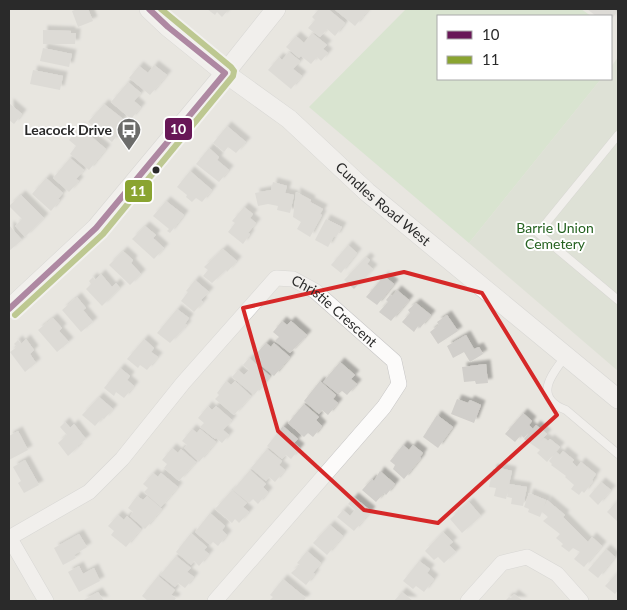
<svg xmlns="http://www.w3.org/2000/svg" width="627" height="610" font-family="Lato,sans-serif">
  <style>
    .green { fill: #c7e2bc }
    .cemetery { fill: #d3dcc9 }
    .building { fill: #d1cfcb; filter: url(#shadow) }
    .lines { fill: none; stroke-linecap: round; stroke-linejoin: round }
    .service-casing { stroke: #c6c5c5; stroke-width: 9 }
    .minor-casing { stroke: #c6c5c5; stroke-width: 16 }
    .tertiary-casing { stroke: #c6c5c5; stroke-width: 20 }
    .service { stroke: #fcfbfa; stroke-width: 8 }
    .minor { stroke: #fcfbfa; stroke-width: 15 }
    .tertiary { stroke: #fcfbfa; stroke-width: 19 }
    .bus-1-casing { stroke: #fff; stroke-width: 10 }
    .bus-2-casing { stroke: #fff; stroke-width: 10 }
    .bus-1 { stroke: #681757; stroke-width: 6 }
    .bus-2 { stroke: #8aa431; stroke-width: 6 }
    .marked { fill: none; stroke: #d62828; stroke-width: 4; stroke-linejoin: round }
    .bus-dot { fill: #2a2a2a; stroke: #fff; stroke-width: 2 }
    .labels { text-anchor: middle; stroke-width: 4; stroke-linejoin: round; paint-order: stroke }
    .poi-label { font-size: 14px; font-weight: bold; fill: #2a2a2a; stroke: #fff; text-anchor: end }
    .street-label { font-size: 14px; fill: #2a2a2a; stroke: #fff }
    .park-label { font-size: 14px; fill: #256220; stroke: #fff }
    .line-badge { stroke: #fff; stroke-width: 2 }
    .badge-label { font-size: 14px; text-anchor: middle; font-weight: bold; fill: #fff }
  </style>
  <defs>
    <filter id="shadow"><feDropShadow dx="4.5" dy="-4.5" stdDeviation="1" flood-color="#0004"/></filter>
  </defs>
  <rect width="100%" height="100%" fill="#e8e6e0"/>
  <polygon class="green" points="406,9 581,9 591,16 438,16 438,79 601,79 469,243 309,107"/>
  <polygon class="cemetery" points="618,57 618,371 469,243 601,79 611,79 611,67"/>
  <g class="building">
    <polygon points="77,9 88,9 93,21 78,27 72,11"/>
    <polygon points="207,9 229,9 222,17 217,12 215,15"/>
    <polygon points="319,9 328,9 345,23 335,36 327,29 320,37 308,28 315,20 312,17"/>
    <polygon points="334,9 369,9 355,26"/>
    <polygon points="587,9 613,9 617,12 611,20 611,16 596,16"/>
    <polygon points="43,30 71,31 71,33 76,33 75,44 43,44"/>
    <polygon points="312,33 327,45 323,49 328,53 321,61 317,57 311,64 301,56 299,58 286,47 296,36 304,43"/>
    <polygon points="43,48 72,54 69,67 40,61"/>
    <polygon points="289,52 300,61 293,69 302,76 291,89 268,70 279,57 282,60"/>
    <polygon points="154,65 167,75 150,95 129,78 139,66 148,73"/>
    <polygon points="33,70 63,76 60,90 30,84"/>
    <polygon points="128,82 141,93 134,101 141,107 131,119 111,102"/>
    <polygon points="9,103 22,114 14,124 9,120"/>
    <polygon points="104,104 123,119 117,127 121,130 112,142 88,122"/>
    <polygon points="227,126 246,142 236,153 228,147 224,152 213,143"/>
    <polygon points="80,127 106,149 89,170 70,154 76,146 69,140"/>
    <polygon points="209,148 219,157 217,160 229,170 219,182 196,164"/>
    <polygon points="70,158 84,170 76,179 79,181 69,192 53,178"/>
    <polygon points="190,171 212,190 202,202 196,198 192,202 186,197 187,195 177,187"/>
    <polygon points="46,178 63,193 58,199 60,200 51,211 32,194"/>
    <polygon points="273,182 287,186 285,193 294,195 290,213 277,210 278,206 268,204 258,206 255,193 271,190"/>
    <polygon points="296,192 311,200 310,202 323,209 320,214 322,215 310,237 297,229 301,222 293,217"/>
    <polygon points="21,195 44,218 25,237 15,226 22,219 9,206"/>
    <polygon points="166,201 184,215 170,233 167,231 169,229 153,216"/>
    <polygon points="244,207 253,214 250,218 256,223 248,233 250,234 243,244 228,232 235,223 232,221"/>
    <polygon points="326,219 342,227 336,237 334,236 328,247 315,240"/>
    <polygon points="9,225 22,240 9,251"/>
    <polygon points="145,226 156,235 153,238 164,248 154,259 132,239"/>
    <polygon points="348,245 357,253 341,273 331,265"/>
    <polygon points="223,249 237,261 227,272 226,270 212,283 203,276 208,270 204,267"/>
    <polygon points="123,251 133,260 131,263 141,274 130,285 109,265"/>
    <polygon points="366,257 370,260 367,264 373,269 354,289 344,280"/>
    <polygon points="101,274 112,287 116,283 120,288 102,306 86,289 91,284 89,281 93,277 95,280"/>
    <polygon points="384,276 394,284 377,305 366,297"/>
    <polygon points="195,280 209,292 201,300 203,302 194,312 181,301 188,292 186,291"/>
    <polygon points="397,290 409,300 391,321 379,312 388,302 386,300 390,295 392,296"/>
    <polygon points="77,297 86,308 83,310 93,322 81,332 62,310"/>
    <polygon points="416,303 431,315 420,328 418,326 414,332 402,322 410,313 408,310"/>
    <polygon points="177,309 189,318 185,324 187,325 170,343 157,333"/>
    <polygon points="447,315 458,331 438,344 430,332 439,325 437,322"/>
    <polygon points="53,318 62,328 59,331 69,342 57,352 38,330"/>
    <polygon points="282,321 287,325 291,321 307,335 290,353 275,341 279,337 273,332"/>
    <polygon points="466,335 474,349 479,347 483,354 470,362 464,352 453,358 447,346"/>
    <polygon points="26,339 34,350 30,354 36,363 25,372 10,352 17,347 14,344 18,340 21,344"/>
    <polygon points="144,339 154,348 151,352 158,357 147,370 140,365 138,368 127,359"/>
    <polygon points="266,343 271,347 274,343 290,357 274,376 258,363 261,359 256,354"/>
    <polygon points="249,358 270,376 254,395 232,377 238,370 244,375 249,370 243,365"/>
    <polygon points="340,362 355,375 351,379 357,384 347,395 342,391 338,394 323,382"/>
    <polygon points="486,364 488,383 476,384 475,381 464,382 462,367"/>
    <polygon points="120,368 130,376 127,380 134,386 124,398 116,392 114,396 104,388"/>
    <polygon points="226,381 231,385 235,381 251,396 234,415 215,399 219,395 217,393"/>
    <polygon points="320,381 336,395 333,399 338,403 328,415 322,410 319,414 304,401"/>
    <polygon points="99,397 113,409 104,419 102,418 95,426 82,415"/>
    <polygon points="457,399 468,403 470,400 481,405 474,423 451,414"/>
    <polygon points="304,404 319,417 316,420 322,426 313,437 308,433 304,437 288,423"/>
    <polygon points="208,406 212,410 216,406 232,420 223,430 229,435 222,443 216,438 215,439 200,427 204,423 198,418"/>
    <polygon points="523,413 532,421 529,425 533,429 536,425 547,434 540,441 544,438 548,441 550,439 560,447 547,462 537,453 540,450 524,439 531,430 524,438 521,435 515,442 505,434"/>
    <polygon points="437,415 453,427 438,448 423,437"/>
    <polygon points="65,422 70,428 74,424 86,439 77,446 78,447 68,456 58,443 67,435 60,427"/>
    <polygon points="283,426 298,439 294,443 300,448 291,459 286,455 282,459 267,446"/>
    <polygon points="192,429 197,433 200,429 216,442 199,462 184,448 187,445 182,441"/>
    <polygon points="18,431 28,450 9,460 9,436"/>
    <polygon points="403,445 409,450 413,445 423,453 420,457 421,458 404,479 393,469 395,465 390,461"/>
    <polygon points="172,448 178,453 181,449 196,462 179,481 164,468 167,464 162,460"/>
    <polygon points="267,449 282,461 279,465 285,470 275,482 269,477 266,481 251,468"/>
    <polygon points="563,451 574,460 572,462 577,467 581,462 596,474 592,480 593,481 584,493 582,491 579,495 571,489 574,485 565,477 566,476 551,465 552,464 549,461 556,452 560,455"/>
    <polygon points="25,460 39,485 24,493 18,483 21,481 13,467"/>
    <polygon points="500,468 512,471 509,484 527,487 523,506 511,504 512,498 507,497 509,487 506,499 494,496 496,488 489,487 493,469 500,470"/>
    <polygon points="250,470 266,484 263,487 268,492 258,504 253,499 249,503 233,490"/>
    <polygon points="380,471 395,484 386,495 384,493 376,502 362,490 372,479 374,481"/>
    <polygon points="153,473 158,477 161,473 178,487 161,507 144,492 148,488 143,484"/>
    <polygon points="601,482 611,490 598,505 589,496"/>
    <polygon points="232,490 247,503 243,507 249,512 239,523 235,519 232,523 215,509"/>
    <polygon points="529,493 546,500 544,507 547,500 565,515 563,517 588,542 592,537 602,546 584,567 574,559 580,552 573,548 569,552 561,546 563,544 556,538 560,534 543,521 548,517 542,512 540,517 528,512 529,509 524,507"/>
    <polygon points="137,496 143,500 147,496 162,509 145,529 130,516 133,512 128,508"/>
    <polygon points="354,497 371,511 354,531 337,517 343,510 350,516 355,510 348,504"/>
    <polygon points="618,500 618,520 617,521 607,512"/>
    <polygon points="469,502 481,516 462,533 450,519"/>
    <polygon points="210,513 225,526 222,530 227,535 218,546 213,542 210,545 195,532"/>
    <polygon points="118,515 124,520 127,516 141,529 126,547 111,535 114,531 108,526"/>
    <polygon points="330,525 343,536 327,555 313,543"/>
    <polygon points="443,532 453,542 449,545 456,552 444,563 438,557 434,560 425,551"/>
    <polygon points="191,533 207,547 204,550 209,554 199,566 194,561 191,565 176,552"/>
    <polygon points="79,534 87,547 74,555 76,558 63,565 54,548"/>
    <polygon points="606,549 615,557 598,578 588,570"/>
    <polygon points="307,551 321,563 313,573 315,574 306,585 291,573 300,565 297,563"/>
    <polygon points="176,556 191,568 187,572 194,577 185,588 178,583 175,587 160,575"/>
    <polygon points="419,561 430,569 427,573 434,579 424,592 416,586 413,589 403,581"/>
    <polygon points="79,566 83,574 94,568 100,581 79,592 68,572"/>
    <polygon points="618,572 618,590 615,594 605,586"/>
    <polygon points="158,576 175,590 171,595 176,598 174,601 148,601 142,596"/>
    <polygon points="283,579 306,598 303,601 269,601 273,597 270,595"/>
    <polygon points="98,592 104,601 82,601"/>
    <polygon points="402,592 413,601 394,601"/>
    <polygon points="514,594 523,601 505,601 509,597 511,598"/>
  </g>
  <g class="lines">
    <defs>
      <g id="service">
        <polyline points="618,135 538,233 618,300"/>
        <path d="M565,357C551,375 533,398 566,410L618,454"/>
      </g>
      <g id="minor">
        <polyline points="9,537 46,601"/>
        <path id="s1" d="M9,538L89,492L122,459L183,383L276,278L293,279L315,291L394,361L399,384L384,407L215,601"/>
        <polyline points="468,601 502,563 527,557 557,574 581,601"/>
      </g>
      <g id="tertiary">
        <path id="s2" d="M149,9L168,27L225,73L289,119L367,192L618,399"/>
        <polyline points="9,309 96,228 225,73 276,9"/>
      </g>
    </defs>
    <use href="#service" class="service-casing"/>
    <use href="#minor" class="minor-casing"/>
    <use href="#tertiary" class="tertiary-casing"/>
    <use href="#service" class="service"/>
    <use href="#minor" class="minor"/>
    <use href="#tertiary" class="tertiary"/>
    <defs>
      <polyline id="bus-1" points="9,309 96,228 225,73 168,27 149,9"/>
      <polyline id="bus-2" points="15,315 103,234 233,76 234,71 231,67 161,9"/>
    </defs>
    <use href="#bus-1" class="bus-1-casing"/>
    <use href="#bus-2" class="bus-2-casing"/>
    <use href="#bus-1" class="bus-1"/>
    <use href="#bus-2" class="bus-2"/>
  </g>
  <path d="M0 0H627V610H0ZM404,272L482,293L557,415L438,523L364,510L278,431L243,308Z" fill="#e8e6e0" fill-opacity=".55" fill-rule="evenodd"/>
  <path class="marked" d="M404,272L482,293L557,415L438,523L364,510L278,431L243,308Z"/>
  <defs>
    <symbol id="bus-pin" viewBox="-11 -11 22 30"><path d="M0 17L-7.5 6A9.5 9.5 0 1 1 7.5 6Z" fill="#6c6c6a" stroke="#fff"/><path d="M-5-6H5V4H4V6H2V4H-2V6H-4V4H-5ZM-3.5-4V0h7V-4ZM-3.5 1.2v1.5H-2V1.2ZM2 1.2v1.5H3.5V1.2Z" fill="#fff"/></symbol>
  </defs>
  <g fill-rule="evenodd">
    <use href="#bus-pin" x="115" y="116" width="28" height="38"/>
  </g>
  <circle class="bus-dot" cx="156" cy="170" r="4.5"/>
  <g class="labels">
    <g class="poi-label">
      <text x="112" y="135">Leacock Drive</text>
    </g>
    <g class="street-label">
      <text dy="5" stroke="none"><textPath href="#s2" startOffset="305">Cundles Road West</textPath></text>
      <text dy="5" stroke="none"><textPath href="#s1" startOffset="446">Christie Crescent</textPath></text>
    </g>
    <g class="park-label">
      <text x="555" y="233">Barrie Union<tspan x="555" dy="16">Cemetery</tspan></text>
    </g>
  </g>
  <g class="line-badge">
    <rect x="164" y="117" width="29" height="24" rx="5" fill="#681757"/>
    <rect x="124" y="179" width="29" height="24" rx="5" fill="#8aa431"/>
  </g>
  <g class="badge-label">
    <text x="178" y="134">10</text>
    <text x="138" y="196">11</text>
  </g>
  <rect width="627" height="610" fill="none" stroke="#2a2a2a" stroke-width="20"/>
  <rect x="437" y="15" width="175" height="65" fill="#ffffff" stroke="#aaaaaa"/>
  <rect x="447" y="31" width="25" height="8" fill="#681757" stroke="#aaaaaa"/>
  <text x="482" y="40" font-size="15" fill="#2a2a2a">10</text>
  <rect x="447" y="56" width="25" height="8" fill="#8aa431" stroke="#aaaaaa"/>
  <text x="482" y="65" font-size="15" fill="#2a2a2a">11</text>
</svg>
